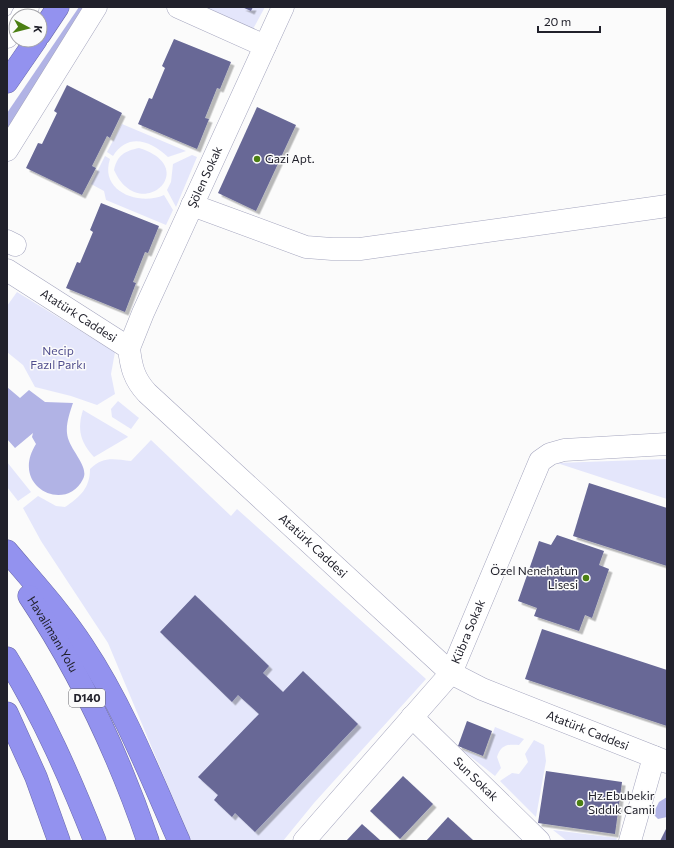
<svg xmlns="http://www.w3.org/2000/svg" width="674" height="848" font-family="Commissioner,sans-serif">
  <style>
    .green { fill: #e4e6fb }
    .forest { fill: #b1b3e5 }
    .building { fill: #676896; filter: url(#shadow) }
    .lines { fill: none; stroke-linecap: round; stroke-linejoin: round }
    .minor-casing { stroke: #a4a5be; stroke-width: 23 }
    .highway-casing { stroke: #6b6aaa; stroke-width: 23 }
    .minor { stroke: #fff; stroke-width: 22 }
    .highway { stroke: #9392ef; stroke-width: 22 }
    .poi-dot { fill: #4b7f13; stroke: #fbfbfb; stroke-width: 1.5 }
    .labels { text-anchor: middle; stroke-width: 3; stroke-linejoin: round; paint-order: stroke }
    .shield { fill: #fbfbfb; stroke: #626269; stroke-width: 1 }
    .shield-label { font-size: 11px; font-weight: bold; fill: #21212b }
    .poi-label { font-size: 12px; fill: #21212b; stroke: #fbfbfb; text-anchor: start }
    .street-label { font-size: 12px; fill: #21212b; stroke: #fbfbfb }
    .park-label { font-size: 12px; fill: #504e8d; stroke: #fbfbfb }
  </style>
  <defs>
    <filter id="shadow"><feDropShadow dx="3.5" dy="3.5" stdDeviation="0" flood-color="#0004"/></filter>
  </defs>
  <rect width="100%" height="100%" fill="#fbfbfb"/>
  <g class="green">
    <polygon points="202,7 265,7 253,29"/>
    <path d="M122,124L186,151L168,157C151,141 128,132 113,156L107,152Z"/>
    <path d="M139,148C203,168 139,226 114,170C117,155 125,151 139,148Z"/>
    <polygon points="192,155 197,157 176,207 167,190 171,182 173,164"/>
    <path d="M105,156L110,159C99,192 140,206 164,195L173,210L166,225L106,200L104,191L91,184Z"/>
    <polygon points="17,292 115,352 111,374 115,394 97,405 71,396 35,387 23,365 7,352 7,306"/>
    <polygon points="118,401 139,418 131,429 112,417 111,409"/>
    <path d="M83,410L127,436L128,437L94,457C80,442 77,429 83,410Z"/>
    <path d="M151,440L231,516L237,509L426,679L314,803L283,841H191L108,643L41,541L23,508L38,496L56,506L65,507C80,497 90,488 90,469C103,456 114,459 131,461Z"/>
    <polygon points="667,459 667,499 557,463"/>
    <polygon points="7,462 31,492 18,501 7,487"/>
    <path d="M495,727L524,739L519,745C507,744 501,745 497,757L501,768L495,776L462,750L484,758Z"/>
    <polygon points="534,740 544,745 546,761 536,817 500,781 512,773 519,774 528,762 525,754"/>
    <polygon points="553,830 617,838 616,841 567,841"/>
  </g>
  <g class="forest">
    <polygon points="79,7 89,7 7,137 7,113"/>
    <path d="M7,387L20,398L29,390L45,402L73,403C70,412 66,423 67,433C68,449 90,466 83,479C66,514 9,487 36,444L32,437L33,433L15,448L7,439Z"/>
    <polygon points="667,797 667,817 658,819 653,814 659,802"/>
  </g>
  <g class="building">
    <polygon points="242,7 253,7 251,11"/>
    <polygon points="174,39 231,62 220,89 217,88 205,118 209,119 197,149 138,124 149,98 152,99 165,68 162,66"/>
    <polygon points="67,85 122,113 110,138 107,136 92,166 96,168 82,195 26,168 38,143 42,144 57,113 54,111"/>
    <polygon points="257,107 296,125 256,211 218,193"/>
    <polygon points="101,203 159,226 148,253 145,252 133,282 136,283 125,312 66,288 77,262 80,263 93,232 90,230"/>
    <polygon points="589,483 667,508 667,566 573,536"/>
    <polygon points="557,535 604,551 599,565 609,569 592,618 585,615 579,631 534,616 537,608 518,601 539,541 551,545"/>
    <polygon points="195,595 269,666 263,673 283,692 303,671 358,724 255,832 235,813 232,817 214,800 218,795 198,777 259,714 238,695 232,702 160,632"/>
    <polygon points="542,629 667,670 667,726 525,679"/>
    <polygon points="467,721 492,731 483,756 458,746"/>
    <polygon points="546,771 622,782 615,834 538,823"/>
    <polygon points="403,776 433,804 400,839 370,811"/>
    <polygon points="448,817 474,841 426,841"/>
    <polygon points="362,824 381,841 346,841"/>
    <polygon points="667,827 667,841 660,841"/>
  </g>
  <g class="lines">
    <defs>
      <g id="minor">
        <polyline points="178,7 265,46"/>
        <polyline points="22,16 28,7"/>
        <polyline points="7,37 16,24"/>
        <polyline points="7,150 96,7"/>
        <polyline points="192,205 306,247 332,249 360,249 667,206"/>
        <polyline points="7,241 15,245"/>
        <path id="s1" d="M7,270L129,348C131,367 134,379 147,393L451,673L482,689L667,762"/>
        <path id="s2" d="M129,348L143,313L283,7"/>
        <path id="s3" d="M412,717L539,841"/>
        <path id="s4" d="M304,841L451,673L540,461L550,454L564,450L667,444"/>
        <polyline points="630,841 654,757"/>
      </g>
      <g id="highway">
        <polyline points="40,34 58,7"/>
        <polyline points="7,82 36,40"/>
        <path d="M7,551C33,582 61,612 83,646C123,706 150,775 179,841"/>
        <path id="s5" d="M29,596C79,671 119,756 148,841"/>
        <path d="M7,658C43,716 70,778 95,841"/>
        <polyline points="7,713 36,777 59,841"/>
      </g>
    </defs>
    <use href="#minor" class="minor-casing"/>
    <use href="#highway" class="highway-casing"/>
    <use href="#minor" class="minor"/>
    <use href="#highway" class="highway"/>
  </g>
  <g class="poi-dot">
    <circle cx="257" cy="159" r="4"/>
    <circle cx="586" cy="578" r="4"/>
    <circle cx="580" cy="803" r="4"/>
  </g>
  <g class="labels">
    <rect class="shield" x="69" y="689" width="36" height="18" rx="3"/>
    <g class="shield-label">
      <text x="87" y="702">D140</text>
    </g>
    <g class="poi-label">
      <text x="265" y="163">Gazi Apt.</text>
      <text x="578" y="575" text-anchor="end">Özel Nenehatun<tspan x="578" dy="14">Lisesi</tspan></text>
      <text x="588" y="800">Hz.Ebubekir<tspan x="588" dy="14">Sıddık Camii</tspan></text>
    </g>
    <g class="street-label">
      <text dy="4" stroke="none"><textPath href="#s2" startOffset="187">Şölen Sokak</textPath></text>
      <text dy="4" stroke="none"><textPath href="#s1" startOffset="85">Atatürk Caddesi</textPath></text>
      <text dy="4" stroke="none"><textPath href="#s1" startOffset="420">Atatürk Caddesi</textPath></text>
      <text dy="4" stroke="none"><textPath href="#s4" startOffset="268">Kübra Sokak</textPath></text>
      <text dy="4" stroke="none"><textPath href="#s5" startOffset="45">Havalimanı Yolu</textPath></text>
      <text dy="4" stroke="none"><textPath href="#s1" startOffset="756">Atatürk Caddesi</textPath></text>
      <text dy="4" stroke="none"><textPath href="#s3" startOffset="89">Sun Sokak</textPath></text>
    </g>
    <g class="park-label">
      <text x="58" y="355">Necip<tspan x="58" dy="14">Fazıl Parkı</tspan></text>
    </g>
  </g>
  <rect width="674" height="848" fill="none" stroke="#21212b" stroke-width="16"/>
  <g transform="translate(28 28) rotate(97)"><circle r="19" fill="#fbfbfb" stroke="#a4a4a8"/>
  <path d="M0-3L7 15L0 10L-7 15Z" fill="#4b7f13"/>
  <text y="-6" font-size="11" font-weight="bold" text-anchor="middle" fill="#21212b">K</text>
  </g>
  <path d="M538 26v6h62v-6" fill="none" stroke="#21212b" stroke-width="2"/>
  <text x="544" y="26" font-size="12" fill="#21212b" stroke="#fbfbfb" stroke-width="3" paint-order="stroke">20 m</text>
</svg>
